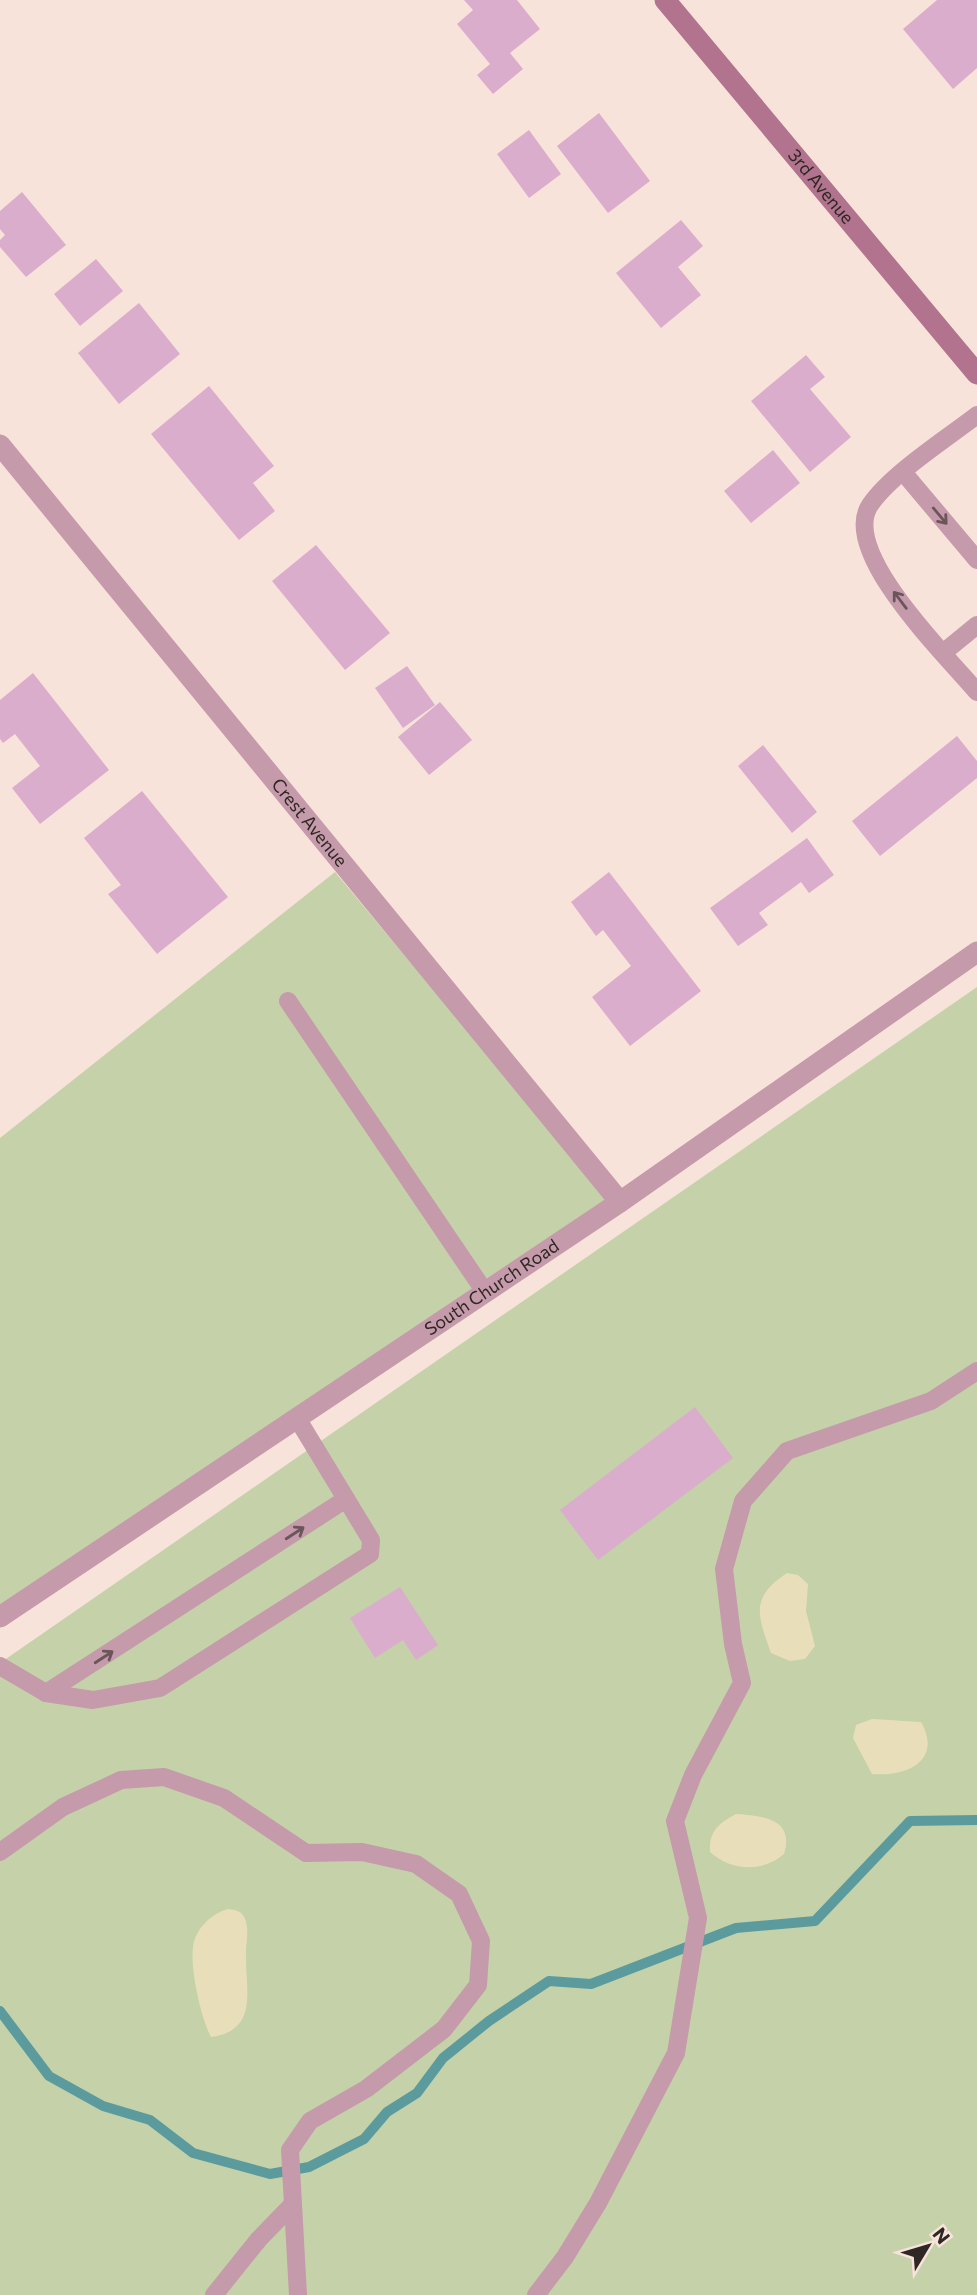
<svg xmlns="http://www.w3.org/2000/svg" width="977" height="2295" font-family="Commissioner,sans-serif">
  <style>
    .green { fill: #c5d1a9 }
    .sand { fill: #e8dfba }
    .lines { fill: none; stroke-linecap: round; stroke-linejoin: round }
    .stream { stroke: #5b9b9e; stroke-width: 10 }
    .building { fill: #daadcd }
    .lane { stroke: #c59aab; stroke-width: 18 }
    .street { stroke: #c59aab; stroke-width: 21 }
    .secondary { stroke: #b1738d; stroke-width: 21 }
    .oneway { stroke: #6b555a }
    .labels { text-anchor: middle; stroke-width: 6; stroke-linejoin: round; paint-order: stroke }
    .street-label { font-size: 18px; fill: #2f2724; stroke: #f8e3da }
  </style>
  <rect width="100%" height="100%" fill="#f8e3da"/>
  <g class="green">
    <polygon points="335,872 608,1199 0,1606 0,1138"/>
    <polygon points="977,987 977,2295 0,2295 0,1663"/>
  </g>
  <g class="sand">
    <path d="M787,1573L798,1575L808,1584L806,1611L815,1646L805,1659L790,1661L771,1653C758,1616 749,1598 787,1573Z"/>
    <path d="M872,1719L921,1722C943,1761 906,1777 872,1774L853,1738L856,1725Z"/>
    <path d="M736,1814C762,1816 795,1818 784,1854C762,1873 731,1871 710,1852C709,1831 718,1824 736,1814Z"/>
    <path d="M228,1909C236,1910 242,1911 245,1919C250,1932 245,1945 246,1958C246,1991 258,2031 211,2037C201,2018 190,1969 193,1947C195,1929 212,1913 228,1909Z"/>
  </g>
  <g class="lines">
    <polyline class="stream" points="0,2011 49,2076 103,2106 150,2120 193,2153 270,2174 309,2167 364,2139 387,2112 417,2093 443,2058 489,2021 549,1981 591,1984 736,1928 815,1921 910,1821 977,1820"/>
  </g>
  <g class="building">
    <polygon points="464,0 517,0 540,29 510,53 523,69 493,94 477,75 490,64 457,24 473,10"/>
    <polygon points="937,0 977,0 977,68 953,89 903,29"/>
    <polygon points="599,113 650,181 608,213 557,146"/>
    <polygon points="529,130 561,174 529,198 497,154"/>
    <polygon points="22,192 66,245 26,277 0,247 0,240 5,235 0,229 0,211"/>
    <polygon points="681,220 703,246 678,267 701,295 661,328 616,273"/>
    <polygon points="96,259 123,291 80,326 54,294"/>
    <polygon points="139,303 180,354 119,404 78,353"/>
    <polygon points="806,355 825,377 810,389 851,437 810,472 751,401"/>
    <polygon points="209,386 274,466 253,483 275,511 239,540 151,434"/>
    <polygon points="773,450 800,483 751,523 724,491"/>
    <polygon points="316,545 390,633 345,670 272,581"/>
    <polygon points="407,666 435,705 403,728 375,688"/>
    <polygon points="33,673 109,770 40,824 12,788 40,766 15,734 3,743 0,739 0,700"/>
    <polygon points="440,702 472,740 429,775 398,737"/>
    <polygon points="957,736 977,761 977,778 880,856 852,821"/>
    <polygon points="763,745 817,812 792,833 738,766"/>
    <polygon points="142,791 228,897 157,954 108,894 121,885 84,838"/>
    <polygon points="807,838 834,875 809,893 801,882 759,913 768,925 738,946 710,908"/>
    <polygon points="609,872 701,991 630,1046 592,997 631,966 603,930 596,936 571,902"/>
    <polygon points="695,1407 733,1458 598,1560 560,1510"/>
    <polygon points="400,1587 438,1645 416,1660 403,1640 375,1658 350,1618"/>
  </g>
  <g class="lines">
    <g class="lane">
      <path d="M977,415C946,439 891,474 870,505C839,552 948,657 977,692"/>
      <polyline points="903,472 977,560"/>
      <polyline points="944,652 977,625"/>
      <polyline points="288,1001 485,1292"/>
      <polyline points="0,1666 46,1693 93,1700 160,1688 370,1554 371,1540 297,1418"/>
      <polyline points="46,1693 346,1499"/>
      <polyline points="0,1852 63,1807 121,1780 164,1777 224,1798 306,1853 362,1852 416,1864 459,1894 481,1941 478,1985 444,2029 366,2089 310,2121 290,2150 298,2295"/>
      <polyline points="214,2295 259,2239 293,2204"/>
      <polyline points="536,2295 565,2257 598,2203 676,2053 698,1918 675,1821 693,1775 742,1683 733,1644 724,1569 743,1501 787,1451 931,1401 977,1371"/>
    </g>
    <g class="street">
      <path id="s1" d="M0,445L620,1202"/>
      <path id="s2" d="M0,1617L620,1202L977,952"/>
    </g>
    <path class="secondary" id="s3" d="M665,0L977,374"/>
  </g>
  <defs><path id="oneway-shaft" d="M-6 0H5M1.5-3L5.5 0L1.5 3" fill="none" stroke-width="1.6" stroke-linecap="round" stroke-linejoin="round" transform="scale(1.75)"/></defs>
  <g class="oneway">
    <use href="#oneway-shaft" transform="translate(940 516) rotate(50)"/>
    <use href="#oneway-shaft" transform="translate(900 600) rotate(-127)"/>
    <use href="#oneway-shaft" transform="translate(295 1533) rotate(-33)"/>
    <use href="#oneway-shaft" transform="translate(104 1657) rotate(-33)"/>
  </g>
  <g class="labels">
    <g class="street-label">
      <text dy="6" stroke="none"><textPath href="#s3" startOffset="243">3rd Avenue</textPath></text>
      <text dy="6" stroke="none"><textPath href="#s1" startOffset="488">Crest Avenue</textPath></text>
      <text dy="6" stroke="none"><textPath href="#s2" startOffset="592">South Church Road</textPath></text>
    </g>
  </g>
  <g transform="translate(928 2246) rotate(52)" stroke="#f8e3da" stroke-width="5" paint-order="stroke">
  <path d="M0-5L12 26L0 18L-12 26Z" fill="#2f2724"/>
  <text y="-10" font-size="19" font-weight="bold" text-anchor="middle" fill="#2f2724">N</text>
  </g>
</svg>
